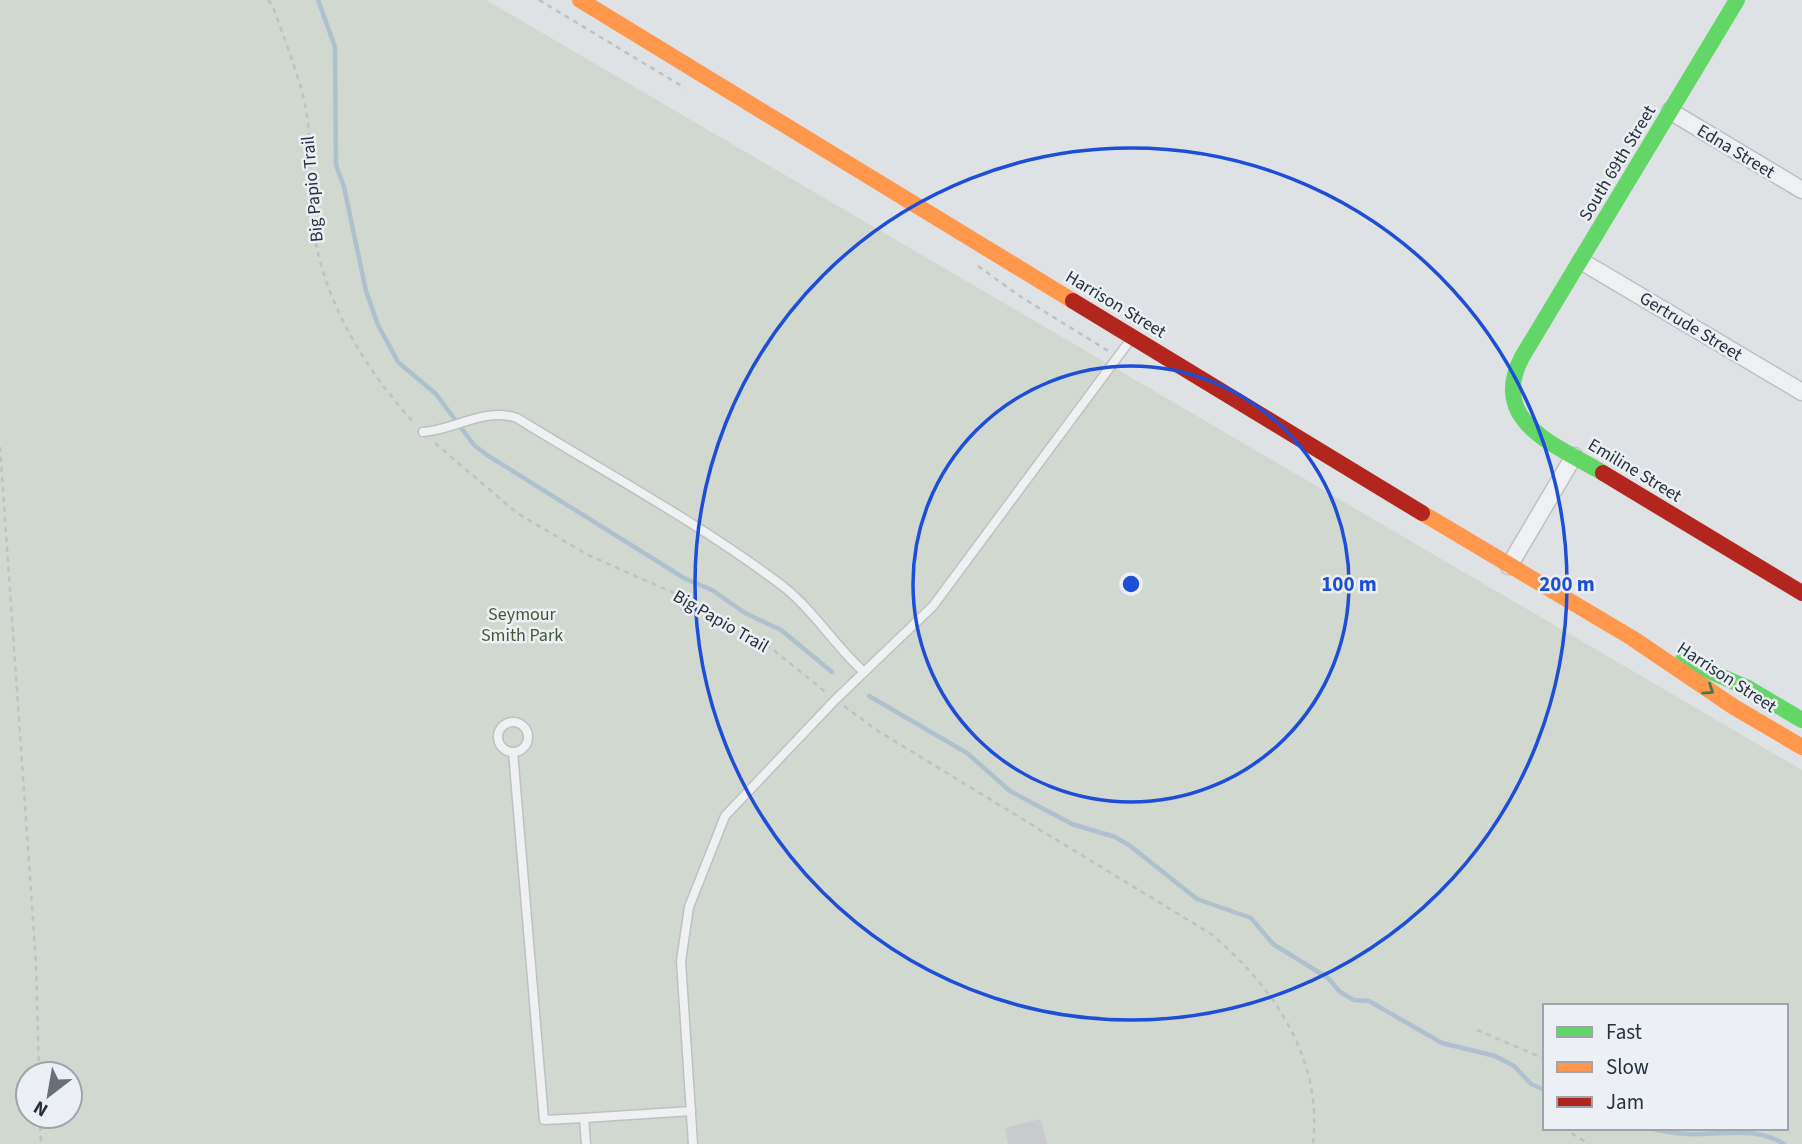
<svg xmlns="http://www.w3.org/2000/svg" width="1802" height="1144" font-family="'Source Sans 3',sans-serif">
  <style>
    .green { fill: #d1d8d0; fill-rule: evenodd }
    .lines { fill: none; stroke-linecap: round; stroke-linejoin: round }
    .stream { stroke: #aec1cf; stroke-width: 4.5 }
    .building { fill: #c8cacd }
    .lane-casing { stroke: #bec0c3; stroke-width: 11 }
    .street-casing { stroke: #bec0c3; stroke-width: 19 }
    .path { stroke: #bec1c5; stroke-width: 2.5; stroke-dasharray: 5 5; stroke-linecap: butt }
    .lane { stroke: #eff0f1; stroke-width: 8 }
    .street { stroke: #eff0f1; stroke-width: 16 }
    .fast { stroke: #63d668; stroke-width: 16 }
    .slow { stroke: #ff974d; stroke-width: 16 }
    .jam { stroke: #b3261e; stroke-width: 16 }
    .oneway { stroke: #427b50 }
    .ring { fill: none; stroke: #1d4ed8; stroke-width: 3.5 }
    .labels { text-anchor: middle; stroke-width: 5; stroke-linejoin: round; paint-order: stroke }
    .street-label { font-size: 18px; fill: #27313d; stroke: #ecf0f4 }
    .park-label { font-size: 18px; fill: #3f5835; stroke: #ecf0f4 }
    .centre { fill: #1d4ed8; stroke: #ecf0f4; stroke-width: 3.5 }
    .ring-label { font-size: 21px; text-anchor: middle; font-weight: bold; fill: #1d4ed8; stroke: #ecf0f4; stroke-width: 5; stroke-linejoin: round; paint-order: stroke }
  </style>
  <rect width="100%" height="100%" fill="#dfe2e5"/>
  <path class="green" d="M0,0H486L1802,770V1144H0ZM1545,1006H1786V1128H1545ZM28,1074H70V1116H28Z"/>
  <g class="lines">
    <g class="stream">
      <polyline points="318,0 335,47 336,165 344,187 366,291 378,325 398,362 436,394 474,445 487,455 684,578 712,590 745,613 781,630 832,672"/>
      <polyline points="869,696 967,753 1010,791 1072,824 1115,837 1129,845 1197,899 1251,918 1273,944 1328,978 1340,992 1354,1000 1369,1001 1442,1043 1495,1056 1514,1066 1531,1084 1545,1090"/>
      <path d="M1649,1128C1666,1132 1681,1135 1698,1134C1730,1134 1756,1127 1784,1144"/>
    </g>
  </g>
  <polygon class="building" points="1041,1119 1047,1144 1008,1144 1005,1128"/>
  <g class="lines">
    <defs>
      <g id="lane">
        <path d="M423,432C455,430 484,407 517,418C606,473 701,524 784,587C814,611 835,646 864,672"/>
        <circle cx="513" cy="737" r="15"/>
        <polyline points="513,752 544,1120 584,1118"/>
        <polyline points="586,1144 584,1118 691,1111"/>
        <polyline points="693,1144 681,961 689,907 725,816 835,700 933,606 1131,339"/>
      </g>
      <g id="street">
        <polyline points="1670,111 1802,190"/>
        <polyline points="1581,261 1802,392"/>
        <polyline points="1509,566 1574,456"/>
      </g>
    </defs>
    <use href="#lane" class="lane-casing"/>
    <use href="#street" class="street-casing"/>
    <g class="path">
      <path d="M268,0L273,6C284,40 299,74 306,109C312,141 308,177 311,211C318,292 361,365 415,424"/>
      <polyline points="539,0 685,88"/>
      <polyline points="978,266 1021,297 1110,352"/>
      <polyline points="435,443 517,513 588,555 690,600 766,644 828,694"/>
      <polyline points="0,447 36,963 39,1074"/>
      <path d="M844,706L878,731L1211,934C1273,986 1323,1058 1313,1144"/>
      <polyline points="1477,1030 1545,1059"/>
      <polyline points="40,1116 41,1144"/>
      <polyline points="1563,1128 1589,1144"/>
    </g>
    <use href="#lane" class="lane"/>
    <use href="#street" class="street"/>
    <g class="fast">
      <path d="M1603,473C1557,445 1488,423 1522,357L1737,0"/>
      <polyline points="1683,660 1746,687 1802,720"/>
    </g>
    <g class="slow">
      <polyline points="580,0 1073,301"/>
      <polyline points="1422,513 1632,638 1734,707 1802,747"/>
    </g>
    <g class="jam">
      <polyline points="1073,301 1422,513"/>
      <polyline points="1603,473 1802,593"/>
    </g>
  </g>
  <defs><path id="oneway-chevron" d="M-2-3.5L2.5 0L-2 3.5" fill="none" stroke-width="1.6" stroke-linecap="round" stroke-linejoin="round" transform="scale(1.75)"/></defs>
  <use class="oneway" href="#oneway-chevron" transform="translate(1709 690) rotate(34)"/>
  <g class="ring">
    <circle cx="1131" cy="584" r="218"/>
    <circle cx="1131" cy="584" r="436"/>
  </g>
  <g class="labels">
    <g class="street-label">
      <text transform="translate(1736 151) rotate(31)" y="6">Edna Street</text>
      <text transform="translate(1617 163) rotate(-59)" y="6">South 69th Street</text>
      <text transform="translate(312 189) rotate(-95)" y="6">Big Papio Trail</text>
      <text transform="translate(1116 304) rotate(31)" y="6">Harrison Street</text>
      <text transform="translate(1691 326) rotate(31)" y="6">Gertrude Street</text>
      <text transform="translate(1635 470) rotate(31)" y="6">Emiline Street</text>
      <text transform="translate(721 621) rotate(30)" y="6">Big Papio Trail</text>
      <text transform="translate(1727 677) rotate(33)" y="6">Harrison Street</text>
    </g>
    <g class="park-label">
      <text x="522" y="620">Seymour<tspan x="522" dy="21">Smith Park</tspan></text>
    </g>
  </g>
  <circle cx="1131" cy="584" r="10" class="centre"/>
  <g class="ring-label">
    <text x="1349" y="591">100 m</text>
    <text x="1567" y="591">200 m</text>
  </g>
  <rect x="1543" y="1004" width="245" height="126" fill="#ecf0f4" stroke="#9da4ab" stroke-width="2"/>
  <rect x="1557" y="1027" width="35" height="10" fill="#63d668" stroke="#9da4ab" stroke-width="2"/>
  <text x="1606" y="1039" font-size="21" fill="#27313d">Fast</text>
  <rect x="1557" y="1062" width="35" height="10" fill="#ff974d" stroke="#9da4ab" stroke-width="2"/>
  <text x="1606" y="1074" font-size="21" fill="#27313d">Slow</text>
  <rect x="1557" y="1097" width="35" height="10" fill="#b3261e" stroke="#9da4ab" stroke-width="2"/>
  <text x="1606" y="1109" font-size="21" fill="#27313d">Jam</text>
  <g transform="translate(49 1095) rotate(211)"><circle r="33" fill="#ecf0f4" stroke="#9da4ab" stroke-width="2"/>
  <path d="M0-5L12 26L0 18L-12 26Z" fill="#676f78"/>
  <text y="-10" font-size="19" font-weight="bold" text-anchor="middle" fill="#27313d">N</text>
  </g>
</svg>
